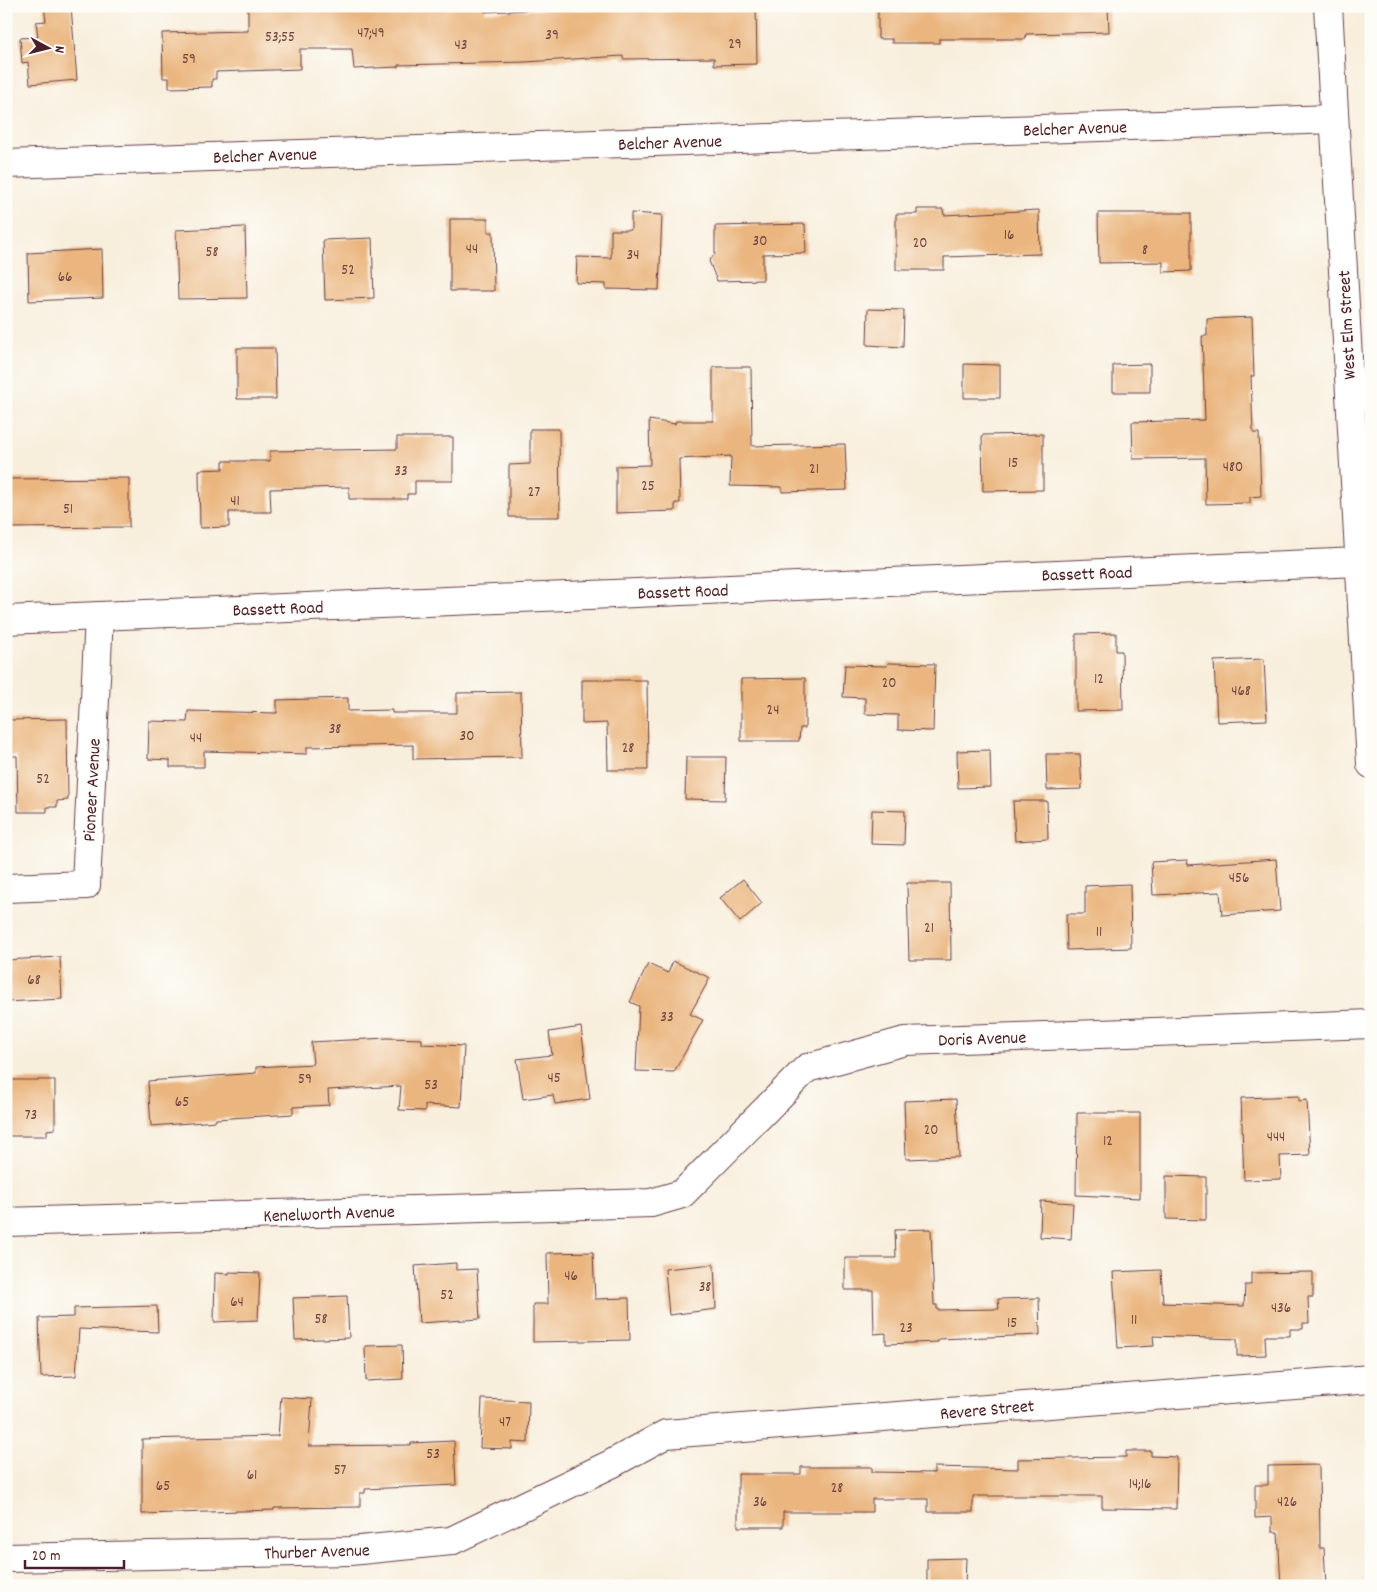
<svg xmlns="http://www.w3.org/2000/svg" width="1377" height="1592" font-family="Dekko,sans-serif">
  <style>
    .building { fill: #eab57e }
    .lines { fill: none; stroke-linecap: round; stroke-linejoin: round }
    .minor-casing { stroke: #643e46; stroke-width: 30 }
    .tertiary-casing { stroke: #643e46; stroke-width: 30 }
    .minor { stroke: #fff; stroke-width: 28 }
    .tertiary { stroke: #fff; stroke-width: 28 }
    .labels { text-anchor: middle; stroke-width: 4; stroke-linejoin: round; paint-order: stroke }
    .number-label { font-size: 15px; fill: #724440 }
    .street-label { font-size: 18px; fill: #4a1f2b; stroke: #fdfcf7 }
  </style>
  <rect width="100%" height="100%" fill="#fdfcf7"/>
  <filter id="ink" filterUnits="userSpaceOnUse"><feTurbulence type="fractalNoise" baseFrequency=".02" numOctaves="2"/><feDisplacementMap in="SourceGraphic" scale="10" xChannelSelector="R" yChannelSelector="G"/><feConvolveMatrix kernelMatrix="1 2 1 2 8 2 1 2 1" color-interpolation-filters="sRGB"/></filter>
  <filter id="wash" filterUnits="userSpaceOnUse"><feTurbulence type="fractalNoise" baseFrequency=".0096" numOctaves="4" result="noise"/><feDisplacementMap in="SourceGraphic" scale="20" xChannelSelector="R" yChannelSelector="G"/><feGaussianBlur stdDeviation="1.12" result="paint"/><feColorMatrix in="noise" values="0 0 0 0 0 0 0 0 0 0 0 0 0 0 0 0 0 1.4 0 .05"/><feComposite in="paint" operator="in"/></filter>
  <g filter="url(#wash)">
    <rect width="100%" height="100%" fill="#f8eedc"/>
    <g id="blocks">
      <g class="building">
        <polygon points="44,6 71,6 77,80 30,84 28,62 22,63 20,38 38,37 36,22 46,21"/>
        <polygon points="248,6 485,6 485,12 573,8 573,10 756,6 757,64 714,65 714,58 623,59 623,56 525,62 398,65 398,67 354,69 352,49 300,49 300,69 216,72 216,79 212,79 212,87 169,88 169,78 163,78 162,33 248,31"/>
        <polygon points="878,6 1108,6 1109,32 1026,34 1025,39 939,39 939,43 892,43 892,39 878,39"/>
        <polygon points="917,209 943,209 944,215 1039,210 1040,254 944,257 944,270 896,270 896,214 917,214"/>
        <polygon points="631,213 662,215 659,290 606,289 606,284 576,283 577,257 611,258 611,230 631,230"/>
        <polygon points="1098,213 1191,213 1191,271 1163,272 1163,262 1099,263"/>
        <polygon points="450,219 488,219 488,232 493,232 494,291 450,291"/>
        <polygon points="805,224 806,253 763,254 763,280 717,281 709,261 715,254 715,226"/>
        <polygon points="245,227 247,298 178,299 176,230"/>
        <polygon points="372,238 374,298 325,300 323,240"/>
        <polygon points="102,249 103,298 29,301 28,253"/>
        <polygon points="868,309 904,310 903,347 867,345"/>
        <polygon points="1252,317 1254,376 1251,376 1253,433 1259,433 1261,496 1250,497 1250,503 1206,504 1205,458 1133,459 1132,422 1205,420 1202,336 1207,336 1207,319"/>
        <polygon points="237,348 275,348 276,399 237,399"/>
        <polygon points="964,364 1000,365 1000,398 964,398"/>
        <polygon points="1150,364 1150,392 1113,392 1113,365"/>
        <polygon points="713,367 751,367 752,446 845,444 847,490 782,492 782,487 730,486 731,456 679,459 680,503 675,503 675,511 616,513 616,466 650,465 649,420 675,424 676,421 713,421"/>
        <polygon points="530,429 559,429 560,517 509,517 509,465 530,464"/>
        <polygon points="1043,434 1043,490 983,491 982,435"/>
        <polygon points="397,437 453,437 453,481 415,481 415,494 407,494 407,499 349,499 349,487 270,489 271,512 229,512 229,527 200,528 199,470 223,469 223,461 270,461 270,451 397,449"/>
        <polygon points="129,478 129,527 6,528 6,479"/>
        <polygon points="1116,633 1116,651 1122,651 1123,710 1076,711 1076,634"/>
        <polygon points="1264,659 1267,720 1217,722 1214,661"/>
        <polygon points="888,663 935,664 933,731 898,730 898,715 865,714 865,698 843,697 845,665 887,666"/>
        <polygon points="805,678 805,728 800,728 799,741 741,741 741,679"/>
        <polygon points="582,680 647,680 648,770 608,770 607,723 582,724"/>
        <polygon points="521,692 522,757 413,759 413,745 307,747 307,754 204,751 204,767 170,767 170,760 148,759 149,721 187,722 188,711 277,713 277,700 348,698 348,711 392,710 392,713 457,713 457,693"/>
        <polygon points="67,719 68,800 57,801 57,807 47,807 47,812 18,812 17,756 6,756 6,720"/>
        <polygon points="990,750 991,787 958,788 957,751"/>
        <polygon points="1046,754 1080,754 1082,789 1047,790"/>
        <polygon points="686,757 726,757 725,800 685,799"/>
        <polygon points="1013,801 1047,801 1048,839 1015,841"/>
        <polygon points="872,810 905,811 904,845 871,844"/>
        <polygon points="1276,859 1280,911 1222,915 1220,892 1153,895 1151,862 1187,860 1188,865"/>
        <polygon points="743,879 762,903 740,922 720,898"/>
        <polygon points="907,883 950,883 951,960 909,960"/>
        <polygon points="1130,884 1131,948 1067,950 1066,914 1085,914 1085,886"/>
        <polygon points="60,957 62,999 6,1002 6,960"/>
        <polygon points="673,961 710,978 690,1014 703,1020 674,1072 636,1071 639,1006 630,1002 648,964 668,973"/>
        <polygon points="581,1027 590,1099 555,1104 553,1095 523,1099 517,1059 552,1055 549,1032"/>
        <polygon points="387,1038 422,1039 422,1044 464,1046 461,1107 425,1105 425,1111 399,1110 401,1086 328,1090 329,1105 293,1107 293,1114 216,1119 216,1121 151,1126 148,1081 256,1073 256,1067 313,1064 311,1042"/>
        <polygon points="6,1080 55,1080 55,1129 47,1130 47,1136 6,1136"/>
        <polygon points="1299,1096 1299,1101 1307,1100 1310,1155 1280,1156 1281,1179 1244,1180 1241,1098"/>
        <polygon points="956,1099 959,1157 906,1159 904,1101"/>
        <polygon points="1077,1113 1140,1113 1140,1198 1076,1195"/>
        <polygon points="1166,1176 1206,1177 1206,1220 1166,1219"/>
        <polygon points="1041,1201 1073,1203 1071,1239 1040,1237"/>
        <polygon points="931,1229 934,1305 937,1305 937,1310 999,1309 998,1299 1039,1298 1040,1335 938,1339 938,1342 886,1344 886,1333 874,1334 873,1290 845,1290 845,1258 896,1258 895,1230"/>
        <polygon points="593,1252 595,1299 629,1298 630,1340 533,1342 533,1304 548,1304 547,1253"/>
        <polygon points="456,1263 456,1270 477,1269 480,1319 419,1323 415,1266"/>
        <polygon points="714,1264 716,1309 669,1315 665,1269"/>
        <polygon points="1161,1270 1163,1303 1244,1306 1245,1285 1251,1285 1251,1273 1313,1272 1313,1297 1308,1297 1309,1323 1303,1323 1303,1329 1290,1329 1290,1336 1265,1336 1266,1355 1237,1356 1237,1339 1153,1336 1154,1346 1118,1348 1113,1272"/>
        <polygon points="229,1272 260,1273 258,1320 214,1322 215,1273 229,1274"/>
        <polygon points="347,1296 349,1338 295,1340 293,1298"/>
        <polygon points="157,1306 158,1332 79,1329 76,1376 41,1377 39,1318 74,1317 74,1308"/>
        <polygon points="402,1345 403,1379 366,1381 365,1346"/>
        <polygon points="281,1397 312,1399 309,1446 411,1445 411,1443 454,1441 456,1485 365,1489 365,1493 360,1493 360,1507 274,1508 274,1510 142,1514 142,1439 278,1436"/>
        <polygon points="482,1399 529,1401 528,1443 512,1442 512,1449 480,1448"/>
        <polygon points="1126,1451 1151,1451 1151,1456 1177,1457 1176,1509 1102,1508 1102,1496 973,1496 973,1512 928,1512 928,1499 872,1499 872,1512 783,1512 783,1527 738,1527 738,1474 801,1474 801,1467 872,1467 872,1472 934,1473 934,1467 1018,1469 1018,1459 1126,1457"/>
        <polygon points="1319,1465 1320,1548 1324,1548 1326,1586 1281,1586 1278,1532 1272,1532 1272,1517 1255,1518 1255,1485 1268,1485 1268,1466"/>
        <polygon points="966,1558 965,1586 927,1586 927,1559"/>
      </g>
    </g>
  </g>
  <g filter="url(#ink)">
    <use href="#blocks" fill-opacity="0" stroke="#643e46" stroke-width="1"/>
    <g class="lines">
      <defs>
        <g id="minor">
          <polyline points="6,164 1334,119"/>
          <polyline points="1350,394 1371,393"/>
          <polyline points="6,620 1359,562"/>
          <polyline points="6,888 86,885 99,616"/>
          <polyline points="6,1222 651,1203 682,1194 807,1068 905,1041 1371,1024"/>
          <polyline points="6,1558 350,1551 451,1541 611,1464 666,1434 1371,1379"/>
        </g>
        <polyline id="tertiary" points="1328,6 1371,764"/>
      </defs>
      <use href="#minor" class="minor-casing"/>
      <use href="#tertiary" class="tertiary-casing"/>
      <use href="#minor" class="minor"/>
      <use href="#tertiary" class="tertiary"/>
    </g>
  </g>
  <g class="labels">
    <g class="number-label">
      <text x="371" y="37">47;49</text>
      <text x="552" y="39">39</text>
      <text x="280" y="41">53;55</text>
      <text x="735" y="48">29</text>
      <text x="461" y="49">43</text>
      <text x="189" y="63">59</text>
      <text x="1009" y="239">16</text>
      <text x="760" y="245">30</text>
      <text x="920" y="247">20</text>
      <text x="472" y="253">44</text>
      <text x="1145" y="254">8</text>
      <text x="212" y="256">58</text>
      <text x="633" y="259">34</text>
      <text x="348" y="274">52</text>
      <text x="65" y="281">66</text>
      <text x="1013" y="467">15</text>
      <text x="1233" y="471">480</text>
      <text x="814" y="473">21</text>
      <text x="401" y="475">33</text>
      <text x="648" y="490">25</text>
      <text x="534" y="496">27</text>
      <text x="235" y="505">41</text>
      <text x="68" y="513">51</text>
      <text x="1099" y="683">12</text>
      <text x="889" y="687">20</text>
      <text x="1241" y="695">468</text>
      <text x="773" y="714">24</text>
      <text x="335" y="733">38</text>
      <text x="467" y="740">30</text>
      <text x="196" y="742">44</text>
      <text x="628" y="752">28</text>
      <text x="43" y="783">52</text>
      <text x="1239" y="882">456</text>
      <text x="929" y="932">21</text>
      <text x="1099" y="936">11</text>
      <text x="34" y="984">68</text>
      <text x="667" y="1021">33</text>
      <text x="554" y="1082">45</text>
      <text x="305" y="1083">59</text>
      <text x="431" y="1089">53</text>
      <text x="182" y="1106">65</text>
      <text x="31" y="1119">73</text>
      <text x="931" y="1134">20</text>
      <text x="1276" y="1141">444</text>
      <text x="1108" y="1145">12</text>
      <text x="571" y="1280">46</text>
      <text x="705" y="1291">38</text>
      <text x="447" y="1299">52</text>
      <text x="237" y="1306">64</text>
      <text x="1281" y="1312">436</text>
      <text x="321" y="1323">58</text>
      <text x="1134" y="1324">11</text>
      <text x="1012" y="1327">15</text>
      <text x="906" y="1332">23</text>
      <text x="505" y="1426">47</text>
      <text x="433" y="1458">53</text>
      <text x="340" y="1474">57</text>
      <text x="252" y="1479">61</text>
      <text x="1140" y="1488">14;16</text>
      <text x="163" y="1490">65</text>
      <text x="837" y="1492">28</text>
      <text x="760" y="1506">36</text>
      <text x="1287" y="1506">426</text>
    </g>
    <g class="street-label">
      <text transform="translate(1075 128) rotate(-2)" y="6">Belcher Avenue</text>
      <text transform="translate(670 142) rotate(-2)" y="6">Belcher Avenue</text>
      <text transform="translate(265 155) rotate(-2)" y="6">Belcher Avenue</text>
      <text transform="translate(1346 325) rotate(-93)" y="6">West Elm Street</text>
      <text transform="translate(1087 573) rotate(-2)" y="6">Bassett Road</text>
      <text transform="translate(683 591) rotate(-2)" y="6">Bassett Road</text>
      <text transform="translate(278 608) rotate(-2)" y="6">Bassett Road</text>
      <text transform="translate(91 790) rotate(-87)" y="6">Pioneer Avenue</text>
      <text transform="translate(982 1038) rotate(-2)" y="6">Doris Avenue</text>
      <text transform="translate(329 1213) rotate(-2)" y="6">Kenelworth Avenue</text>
      <text transform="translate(987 1409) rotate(-5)" y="6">Revere Street</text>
      <text transform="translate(317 1551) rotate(-2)" y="6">Thurber Avenue</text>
    </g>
  </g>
  <rect width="1377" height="1592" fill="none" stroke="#fdfcf7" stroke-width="25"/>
  <g transform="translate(48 48) rotate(97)" stroke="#fdfcf7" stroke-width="4" paint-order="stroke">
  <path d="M0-4L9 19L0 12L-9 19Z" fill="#4a1f2b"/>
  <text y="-8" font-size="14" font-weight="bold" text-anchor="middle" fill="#4a1f2b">N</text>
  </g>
  <path d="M25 1560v8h99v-8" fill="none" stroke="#4a1f2b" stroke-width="2.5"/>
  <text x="32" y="1560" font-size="15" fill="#4a1f2b" stroke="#fdfcf7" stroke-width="4" paint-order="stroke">20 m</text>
</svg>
